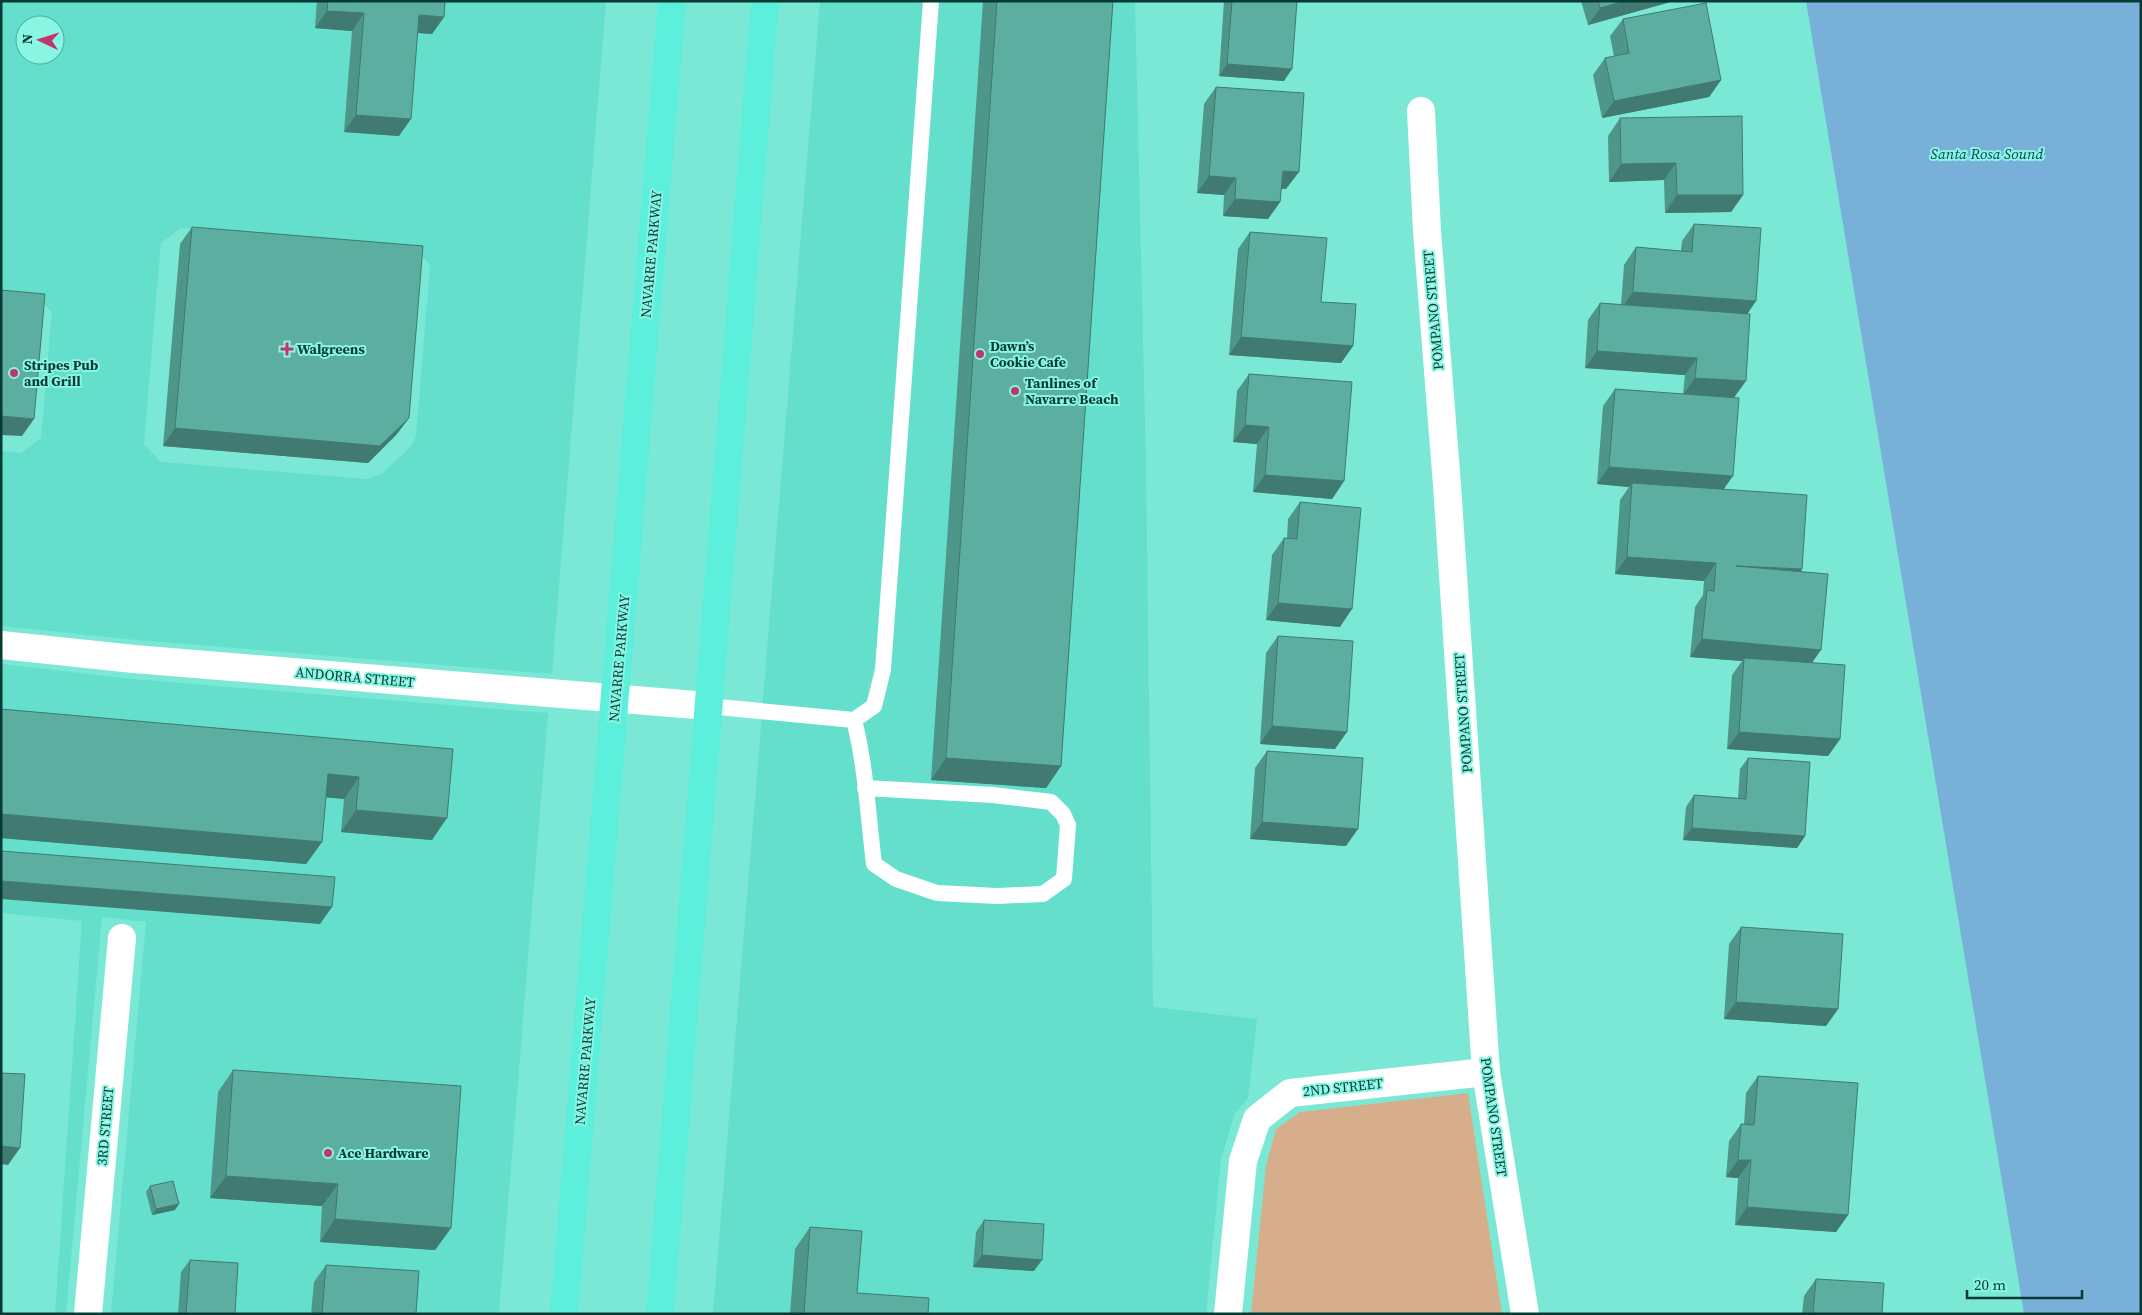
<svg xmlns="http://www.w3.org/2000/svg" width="2142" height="1315" font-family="'Source Serif 4',serif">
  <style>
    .built { fill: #63dfcc; fill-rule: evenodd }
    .green { fill: #d7ae8b }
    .water { fill: #78b0d9 }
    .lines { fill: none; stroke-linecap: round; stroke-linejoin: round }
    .service { stroke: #fff; stroke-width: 16 }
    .minor { stroke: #fff; stroke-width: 28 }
    .trunk { stroke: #5cefdc; stroke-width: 28 }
    .wall { fill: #4f968a }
    .shaded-wall { fill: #407a70 }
    .building { fill: #5caea0; stroke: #407a70 }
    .poi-dot { fill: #c1356b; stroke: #89f6e3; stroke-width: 2 }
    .labels { text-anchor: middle; stroke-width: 4; stroke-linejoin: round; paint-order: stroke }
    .street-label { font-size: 14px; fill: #063a33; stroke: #89f6e3 }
    .poi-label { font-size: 14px; font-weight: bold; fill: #063a33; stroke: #89f6e3; text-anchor: start }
    .water-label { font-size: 15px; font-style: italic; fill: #0f3b57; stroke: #89f6e3 }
  </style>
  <rect width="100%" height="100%" fill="#7be8d6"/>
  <g class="built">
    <path d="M1,1H606L552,674L136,640L1,626V451L21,453L41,438L52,312L34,294L1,292ZM25,25H55V55H25ZM181,228L412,246L430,265L416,437L410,447L382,474L367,479L161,462L144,444L161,243Z"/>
    <polygon points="820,1 1135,1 1146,467 1153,1007 1257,1019 1248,1099 1235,1113 1221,1159 1206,1314 713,1314"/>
    <polygon points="1,664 132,679 548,713 499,1314 111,1314 146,922 102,917 66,1314 55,1314 82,921 1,913"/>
  </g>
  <polygon class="green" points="1468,1093 1502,1314 1251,1314 1266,1165 1276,1129 1300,1112"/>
  <polygon class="water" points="1806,1 2141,1 2141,1314 2024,1314"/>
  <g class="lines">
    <g class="service">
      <polyline points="708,706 854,720 874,706 883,670 931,1"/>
      <path d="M854,720C866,767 868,816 874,864L896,879L937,893L997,896L1043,894L1064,879L1068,825L1063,814L1051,802L993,795L865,788"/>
    </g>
    <g class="minor">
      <polyline points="1421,111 1427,231 1447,485 1486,1072 1525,1314"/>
      <polyline points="1,645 134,659 708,706"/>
      <polyline points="88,1314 122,938"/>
      <polyline points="1228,1314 1243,1161 1257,1119 1290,1093 1486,1072"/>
    </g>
    <g class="trunk">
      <polyline points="564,1314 672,1"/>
      <polyline points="660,1314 765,1"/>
    </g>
  </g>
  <g class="wall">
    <polygon points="317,1 445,1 444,17 432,34 418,33 399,136 344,132 352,31 315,28"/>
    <polygon points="983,1 1113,1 1061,766 1046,788 931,780"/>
    <polygon points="1224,1 1297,1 1284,81 1219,76"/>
    <polygon points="1581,1 1674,1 1588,25"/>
    <polygon points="1623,19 1721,80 1709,97 1602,118 1593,75 1605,58 1614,56 1610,36"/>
    <polygon points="1216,87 1286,189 1281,189 1280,202 1268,219 1223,216 1224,195 1197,193 1204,104"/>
    <polygon points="1620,118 1743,195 1731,212 1665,213 1664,180 1609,182 1608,136"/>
    <polygon points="1694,224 1748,313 1734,397 1724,489 1802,569 1801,572 1813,663 1840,739 1828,756 1727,749 1732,675 1742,661 1690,657 1695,607 1703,595 1704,581 1615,574 1620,500 1629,487 1597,484 1603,406 1615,389 1683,394 1685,375 1585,368 1588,320 1600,303 1621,305 1624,265 1636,247 1681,251 1682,241"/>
    <polygon points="192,227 409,418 396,435 368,463 163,446 180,244"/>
    <polygon points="1250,232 1321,302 1353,346 1341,363 1229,355 1238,249"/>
    <polygon points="1249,374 1344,481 1332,499 1253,492 1257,444 1233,442 1237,391"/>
    <polygon points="1300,502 1340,627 1266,620 1272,555 1284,538 1287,538 1288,519"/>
    <polygon points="1278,636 1335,749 1260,744 1266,653"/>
    <polygon points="1,709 453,749 432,840 341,832 344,799 326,797 322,842 306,864 1,838"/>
    <polygon points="1267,751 1346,846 1250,839 1255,768"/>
    <polygon points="1748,758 1805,836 1797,848 1683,840 1686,807 1694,795 1738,798 1740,769"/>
    <polygon points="1741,927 1838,1009 1826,1026 1724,1019 1729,944"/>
    <polygon points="233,1070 451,1228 435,1250 320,1242 322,1206 210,1198 218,1092"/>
    <polygon points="1758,1076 1848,1215 1836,1232 1735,1225 1738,1178 1726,1177 1729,1141 1741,1124 1744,1124 1746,1093"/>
    <polygon points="150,1186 175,1210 152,1215 146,1192"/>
    <polygon points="984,1220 1034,1271 973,1267 976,1232"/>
    <polygon points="810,1227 857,1293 928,1314 790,1314 795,1249"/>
    <polygon points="190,1260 235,1314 178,1314 181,1272"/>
    <polygon points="326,1265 416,1314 311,1314 314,1282"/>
    <polygon points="1816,1279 1882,1314 1802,1314 1804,1296"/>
  </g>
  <g class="shaded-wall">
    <polygon points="1625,1 1674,1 1588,25 1600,8"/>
    <polygon points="327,11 364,13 352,31 315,28"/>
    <polygon points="419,15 444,17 432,34 407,32"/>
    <polygon points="1227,64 1292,69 1284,81 1219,76"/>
    <polygon points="1721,80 1709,97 1602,118 1614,101"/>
    <polygon points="356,115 411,119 399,136 344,132"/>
    <polygon points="1676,163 1664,180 1609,182 1621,164"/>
    <polygon points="1283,171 1299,172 1286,189 1271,188"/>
    <polygon points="1209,176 1236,178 1224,195 1197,193"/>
    <polygon points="1677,195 1743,195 1731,212 1665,213"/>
    <polygon points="1235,199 1280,202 1268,219 1223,216"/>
    <polygon points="1633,292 1756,301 1744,319 1621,309"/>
    <polygon points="1241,337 1353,346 1341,363 1229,355"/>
    <polygon points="1597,351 1697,358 1685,375 1585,368"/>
    <polygon points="1695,378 1746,381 1733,399 1683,395"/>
    <polygon points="1,416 34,419 22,436 1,435"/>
    <polygon points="409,418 396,435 368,463 163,446 175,428"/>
    <polygon points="1245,425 1269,427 1257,444 1233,442"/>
    <polygon points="1609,467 1733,476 1721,493 1632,483 1629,487 1597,484"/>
    <polygon points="1265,475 1344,481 1332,499 1253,492"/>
    <polygon points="1627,557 1716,563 1704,581 1615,574"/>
    <polygon points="1736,566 1802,569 1790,587"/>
    <polygon points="1278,603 1352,609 1340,627 1266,620"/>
    <polygon points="1702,639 1821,650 1809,667 1744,658 1742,661 1690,657"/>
    <polygon points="1272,726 1347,732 1335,749 1260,744"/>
    <polygon points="1739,732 1840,739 1828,756 1727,749"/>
    <polygon points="946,758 1061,766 1046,788 931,780"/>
    <polygon points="328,774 359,777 344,799 312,796"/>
    <polygon points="356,810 447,818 432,840 341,832"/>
    <polygon points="1,814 322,842 306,864 1,838"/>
    <polygon points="1262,822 1358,829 1346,846 1250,839"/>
    <polygon points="1692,828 1805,836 1797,848 1683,840"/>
    <polygon points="1,881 332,907 320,924 1,899"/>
    <polygon points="1736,1002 1838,1009 1826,1026 1724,1019"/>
    <polygon points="1,1146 20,1148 8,1165 1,1164"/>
    <polygon points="1738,1160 1751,1160 1738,1178 1726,1177"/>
    <polygon points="226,1176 338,1184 322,1206 210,1198"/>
    <polygon points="179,1204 175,1210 152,1215 156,1209"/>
    <polygon points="1747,1207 1848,1215 1836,1232 1735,1225"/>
    <polygon points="335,1219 451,1228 435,1250 320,1242"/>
    <polygon points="982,1255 1042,1260 1034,1271 973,1267"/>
  </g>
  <g class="building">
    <polygon points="328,1 445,1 444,17 419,15 411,119 356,115 364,13 327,11"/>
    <polygon points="997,1 1113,1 1061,766 946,758"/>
    <polygon points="1232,1 1297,1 1292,69 1227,64"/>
    <polygon points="1598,1 1625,1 1600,8"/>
    <polygon points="1706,3 1721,80 1614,101 1605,58 1629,53 1623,19"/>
    <polygon points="1216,87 1304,93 1299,172 1283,171 1280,202 1235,199 1236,178 1209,176"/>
    <polygon points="1742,116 1743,195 1677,195 1676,163 1621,164 1620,118"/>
    <polygon points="1694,224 1761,228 1756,301 1633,292 1636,247 1692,252"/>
    <polygon points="192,227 423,246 409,418 380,446 175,428"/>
    <polygon points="1250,232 1327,238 1321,302 1356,304 1353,346 1241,337"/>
    <polygon points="1,290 45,294 34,419 1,416"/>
    <polygon points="1600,303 1750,314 1746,381 1695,378 1697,358 1597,351"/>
    <polygon points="1249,374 1352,382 1344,481 1265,475 1269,427 1245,425"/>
    <polygon points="1615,389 1739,398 1733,476 1609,467"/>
    <polygon points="1632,483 1807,495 1802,569 1736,566 1828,574 1821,650 1702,639 1707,590 1714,591 1716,563 1627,557"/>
    <polygon points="1300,502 1361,508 1352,609 1278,603 1284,538 1297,539"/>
    <polygon points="1278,636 1353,641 1347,732 1272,726"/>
    <polygon points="1744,658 1845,665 1840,739 1739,732"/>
    <polygon points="1,709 453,749 447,818 356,810 359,777 328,774 322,842 1,814"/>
    <polygon points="1267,751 1363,758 1358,829 1262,822"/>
    <polygon points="1748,758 1810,762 1805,836 1692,828 1694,795 1746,799"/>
    <polygon points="1,851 335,877 332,907 1,881"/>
    <polygon points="1741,927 1843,934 1838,1009 1736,1002"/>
    <polygon points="233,1070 461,1086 451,1228 335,1219 338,1184 226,1176"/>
    <polygon points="1,1073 25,1074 20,1148 1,1146"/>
    <polygon points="1758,1076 1858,1083 1848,1215 1747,1207 1751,1160 1738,1160 1741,1124 1754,1125"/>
    <polygon points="173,1181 179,1204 156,1209 150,1186"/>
    <polygon points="984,1220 1044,1224 1042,1260 982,1255"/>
    <polygon points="810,1227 862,1231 857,1293 929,1298 928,1314 804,1314"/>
    <polygon points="190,1260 238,1263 235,1314 186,1314"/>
    <polygon points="326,1265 419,1271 416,1314 322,1314"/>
    <polygon points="1816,1279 1884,1283 1882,1314 1813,1314"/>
  </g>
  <g class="poi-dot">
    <path d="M284.5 341.5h5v5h5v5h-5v5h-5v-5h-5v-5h5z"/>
    <circle cx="980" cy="354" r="5"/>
    <circle cx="14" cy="373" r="5"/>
    <circle cx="1015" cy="391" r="5"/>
    <circle cx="328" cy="1153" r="5"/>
  </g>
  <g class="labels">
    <g class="street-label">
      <text transform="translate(651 254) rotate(-85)" y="5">NAVARRE PARKWAY</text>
      <text transform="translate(1433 310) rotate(-95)" y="5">POMPANO STREET</text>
      <text transform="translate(619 658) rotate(-85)" y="5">NAVARRE PARKWAY</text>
      <text transform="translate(355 677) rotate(5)" y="5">ANDORRA STREET</text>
      <text transform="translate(1463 713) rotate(-94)" y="5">POMPANO STREET</text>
      <text transform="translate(585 1061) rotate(-85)" y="5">NAVARRE PARKWAY</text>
      <text transform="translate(1343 1087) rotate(-6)" y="5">2ND STREET</text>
      <text transform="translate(1494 1117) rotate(82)" y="5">POMPANO STREET</text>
      <text transform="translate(105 1126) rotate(-85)" y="5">3RD STREET</text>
    </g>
    <g class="poi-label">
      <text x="990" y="351">Dawn’s<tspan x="990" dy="16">Cookie Cafe</tspan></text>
      <text x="297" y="354">Walgreens</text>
      <text x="24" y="370">Stripes Pub<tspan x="24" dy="16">and Grill</tspan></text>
      <text x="1025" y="388">Tanlines of<tspan x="1025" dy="16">Navarre Beach</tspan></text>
      <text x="338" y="1158">Ace Hardware</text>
    </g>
    <g class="water-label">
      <text x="1987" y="159">Santa Rosa Sound</text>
    </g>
  </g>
  <rect width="2142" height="1315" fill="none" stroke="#063a33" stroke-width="5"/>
  <g transform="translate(40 40) rotate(274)"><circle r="24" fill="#89f6e3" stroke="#55ab9d"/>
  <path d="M0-4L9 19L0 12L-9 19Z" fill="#c1356b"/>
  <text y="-8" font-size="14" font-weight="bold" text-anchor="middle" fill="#063a33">N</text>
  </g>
  <path d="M1967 1290v8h115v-8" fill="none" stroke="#063a33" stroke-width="2.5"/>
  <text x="1974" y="1290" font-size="15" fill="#063a33" stroke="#89f6e3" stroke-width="4" paint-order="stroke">20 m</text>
</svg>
